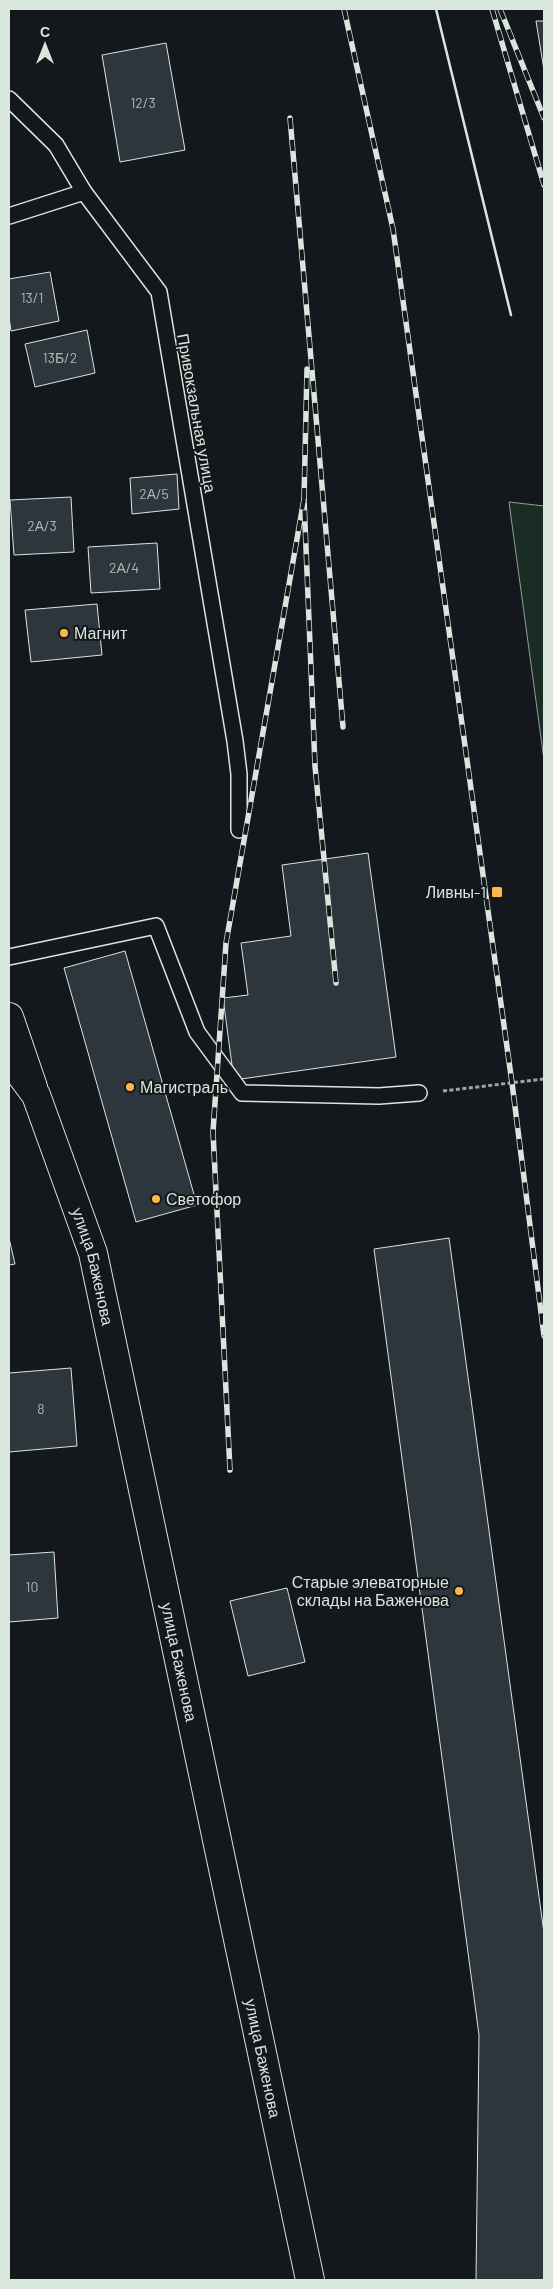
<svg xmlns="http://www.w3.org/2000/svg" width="553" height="2289" font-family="Barlow,sans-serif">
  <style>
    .green { fill: #1a2d24; stroke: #939e99 }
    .building { fill: #2c363c; stroke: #d8e6dc }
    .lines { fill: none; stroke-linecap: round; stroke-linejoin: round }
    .service-casing { stroke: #d8e6dc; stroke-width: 18 }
    .tertiary-casing { stroke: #d8e6dc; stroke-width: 30 }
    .secondary-casing { stroke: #d8e6dc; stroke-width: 30 }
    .path { stroke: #9da8a2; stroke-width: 3; stroke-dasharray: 4 2.5; stroke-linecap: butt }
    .service { stroke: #14181c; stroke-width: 15 }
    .tertiary { stroke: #14181c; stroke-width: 28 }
    .secondary { stroke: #14181c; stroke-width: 28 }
    .rail-casing { stroke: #d8e6dc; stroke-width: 5.5 }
    .rail { stroke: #14181c; stroke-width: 4; stroke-dasharray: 11; stroke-linecap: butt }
    .wall { stroke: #d8e6dc; stroke-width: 2.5 }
    .poi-dot { fill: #ffb74d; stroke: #14181c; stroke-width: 2 }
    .labels { text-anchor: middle; stroke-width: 4; stroke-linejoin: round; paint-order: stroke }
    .number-label { font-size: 14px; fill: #adbab4 }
    .street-label { font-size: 16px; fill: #d8e6dc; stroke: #14181c }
    .poi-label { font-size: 16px; fill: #d8e6dc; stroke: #14181c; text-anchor: start }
  </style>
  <rect width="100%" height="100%" fill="#14181c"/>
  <polygon class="green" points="509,502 544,506 544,760"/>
  <g class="building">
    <polygon points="536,21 544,21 544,70"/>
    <polygon points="166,43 185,150 120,162 102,55"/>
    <polygon points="50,272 59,321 11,331 9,317 9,279"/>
    <polygon points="87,330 95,373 35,387 25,344"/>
    <polygon points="177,474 179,509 132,514 130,478"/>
    <polygon points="71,497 74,552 14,555 10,500"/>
    <polygon points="157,543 160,589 91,593 88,547"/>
    <polygon points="97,604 102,655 31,662 25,610"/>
    <polygon points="368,853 396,1057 234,1080 223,998 248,995 241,943 291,936 282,865"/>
    <polygon points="125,951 197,1205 136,1222 64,968"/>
    <polygon points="9,1238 15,1264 9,1265"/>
    <polygon points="449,1238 544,1933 544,2280 476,2280 479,2035 374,1249"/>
    <polygon points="71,1368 77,1446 9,1452 9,1373"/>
    <polygon points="54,1552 58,1618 9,1622 9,1555"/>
    <polygon points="287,1588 305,1662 248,1676 230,1601"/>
  </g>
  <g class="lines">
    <defs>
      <g id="service">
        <polyline points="9,99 56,145 84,192"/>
        <polyline points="9,216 84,192 159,292 235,741 239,774 239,830"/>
        <polyline points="9,957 156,926 197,1032 242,1093 379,1096 419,1093"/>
      </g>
      <polyline id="tertiary" points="9,1017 33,1087"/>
      <g id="secondary">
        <path id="s1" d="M9,1059L36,1095L93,1253L310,2280"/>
      </g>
    </defs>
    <use href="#service" class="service-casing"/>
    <use href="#tertiary" class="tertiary-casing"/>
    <use href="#secondary" class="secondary-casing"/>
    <polyline class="path" points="443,1091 544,1079"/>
    <use href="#service" class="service"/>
    <use href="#tertiary" class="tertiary"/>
    <use href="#secondary" class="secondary"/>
    <defs>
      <g id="rail">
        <polyline points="344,9 393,229 512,1083 544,1336"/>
        <polyline points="492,9 544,185"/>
        <polyline points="500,9 544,118"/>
        <polyline points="290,118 343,727"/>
        <polyline points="304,499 307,369"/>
        <polyline points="230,1470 213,1132 226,943 304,499 315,766 336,983"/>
      </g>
    </defs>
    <use href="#rail" class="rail-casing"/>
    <use href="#rail" class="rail"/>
    <polyline class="wall" points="436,9 511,315"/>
  </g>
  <g class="poi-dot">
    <circle cx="64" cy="633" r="5"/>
    <rect x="491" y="886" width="12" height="12" rx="2.5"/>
    <circle cx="130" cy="1087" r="5"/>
    <circle cx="156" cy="1199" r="5"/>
    <circle cx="459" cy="1591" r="5"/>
  </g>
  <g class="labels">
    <g class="number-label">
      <text x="143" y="108">12/3</text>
      <text x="32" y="303">13/1</text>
      <text x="60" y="363">13Б/2</text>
      <text x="154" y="499">2А/5</text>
      <text x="42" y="531">2А/3</text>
      <text x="124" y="573">2А/4</text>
      <text x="41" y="1414">8</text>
      <text x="32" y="1592">10</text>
    </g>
    <g class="street-label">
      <text transform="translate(197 413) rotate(80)" y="6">Привокзальная улица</text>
      <text dy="6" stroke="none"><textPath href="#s1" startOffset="226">улица Баженова</textPath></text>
      <text dy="6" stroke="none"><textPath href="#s1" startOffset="631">улица Баженова</textPath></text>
      <text dy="6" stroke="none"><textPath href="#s1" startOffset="1036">улица Баженова</textPath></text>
    </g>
    <g class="poi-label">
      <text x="74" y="639">Магнит</text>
      <text x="486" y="898" text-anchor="end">Ливны-1</text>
      <text x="140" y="1093">Магистраль</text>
      <text x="166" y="1205">Светофор</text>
      <text x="449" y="1588" text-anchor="end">Старые элеваторные<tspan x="449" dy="18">склады на Баженова</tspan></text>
    </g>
  </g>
  <rect width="553" height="2289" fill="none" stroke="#d8e6dc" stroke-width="20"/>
  <g transform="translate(45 45)" stroke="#14181c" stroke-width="4" paint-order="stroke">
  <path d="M0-4L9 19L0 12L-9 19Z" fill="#d8e6dc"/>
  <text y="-8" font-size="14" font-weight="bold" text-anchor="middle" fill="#d8e6dc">С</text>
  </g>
</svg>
